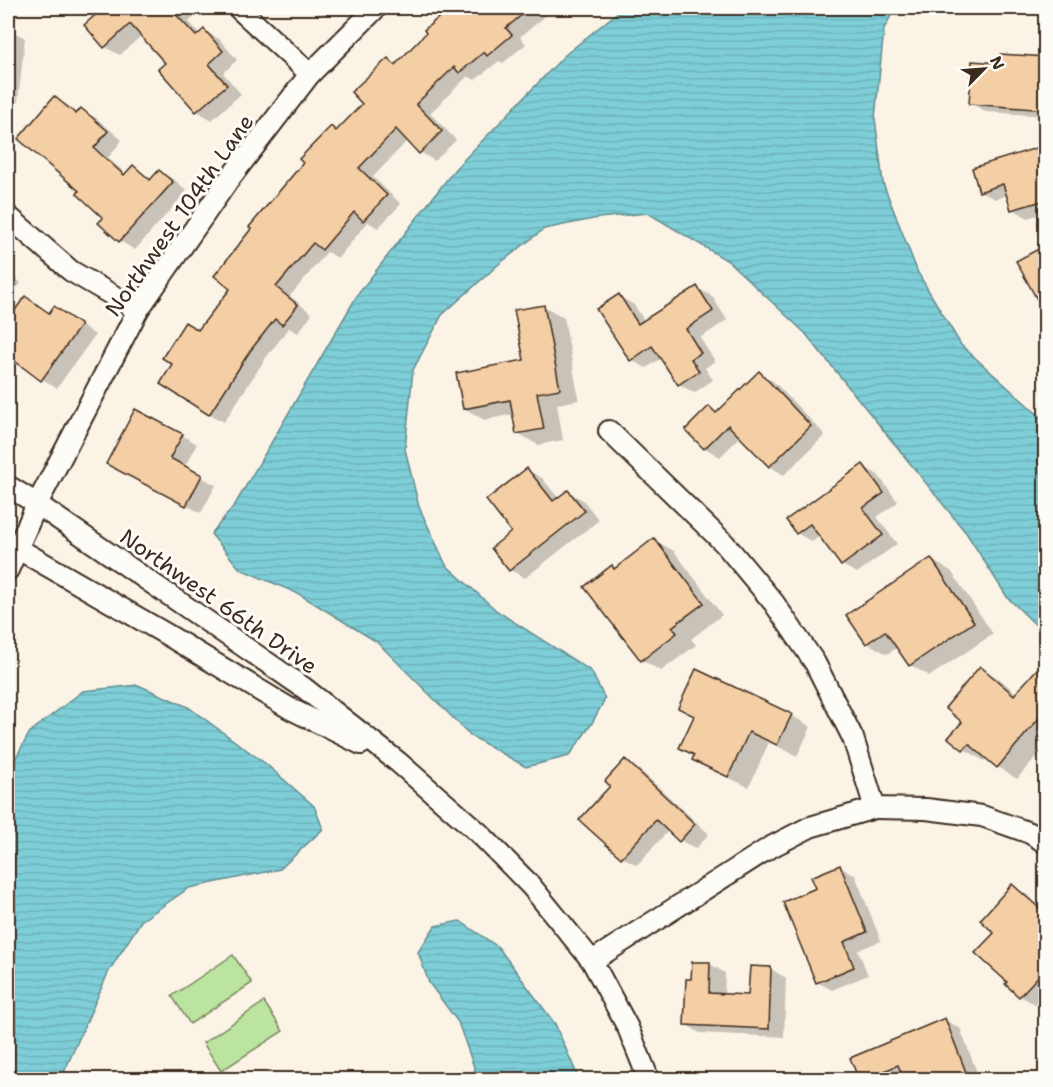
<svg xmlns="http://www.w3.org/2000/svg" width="1053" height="1087" font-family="'Shantell Sans',sans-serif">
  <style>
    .pitch { fill: #bbe4a0; stroke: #7b875f; stroke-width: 1.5 }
    .water { fill: url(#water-rules); stroke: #638c8e; stroke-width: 1.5 }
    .shadow { fill: #0003 }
    .building { fill: #f4cea4; stroke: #3b2a1e; stroke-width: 1.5 }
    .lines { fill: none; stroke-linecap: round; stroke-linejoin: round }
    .minor-casing { stroke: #3b2a1e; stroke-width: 24 }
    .minor { stroke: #fdfcf7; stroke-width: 20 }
    .labels { text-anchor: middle; stroke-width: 6; stroke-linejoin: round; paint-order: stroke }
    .street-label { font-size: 22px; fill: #3b2a1e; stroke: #fdfcf7 }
  </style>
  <defs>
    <pattern id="water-rules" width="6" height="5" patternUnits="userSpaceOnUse" patternTransform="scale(1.5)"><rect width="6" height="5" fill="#7eced8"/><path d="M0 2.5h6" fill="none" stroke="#6eb1b9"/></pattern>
  </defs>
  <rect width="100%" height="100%" fill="#fbf3e6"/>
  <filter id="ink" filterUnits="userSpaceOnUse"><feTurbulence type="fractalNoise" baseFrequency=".0167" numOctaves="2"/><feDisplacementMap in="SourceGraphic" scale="12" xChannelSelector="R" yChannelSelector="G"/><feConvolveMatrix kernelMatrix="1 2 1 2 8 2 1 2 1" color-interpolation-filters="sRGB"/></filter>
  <g filter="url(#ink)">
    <g class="pitch">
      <polygon points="233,955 252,983 190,1024 172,996"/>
      <polygon points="264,1002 283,1031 221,1071 203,1043"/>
    </g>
    <g class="water">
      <polygon points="623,8 895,8 884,29 875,118 883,183 918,273 961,345 1045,421 1045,634 1007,597 967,534 805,333 728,261 648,213 598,218 544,229 499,264 442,315 413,370 405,449 419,507 446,565 497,611 591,671 605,699 592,723 569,756 526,767 471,736 377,642 299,594 240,569 211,534 236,503 358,294 455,169 565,55"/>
      <polygon points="138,685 188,707 266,764 314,806 323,829 280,869 189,888 141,921 109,971 61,1079 8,1079 8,772 30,732 83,691"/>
      <polygon points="460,921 498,947 555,1024 579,1079 476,1079 474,1067 458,1022 429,983 418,952 435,926"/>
    </g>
    <g class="shadow">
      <polygon points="82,8 193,8 198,13 189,22 200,34 204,31 219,39 237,60 223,73 241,94 212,120 197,111 167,63 142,35 120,55 105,47 86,25 96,16"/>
      <polygon points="311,8 333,8 325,15"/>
      <polygon points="445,8 555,8 520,37 526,44 503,63 499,61 475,80 468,76 430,113 456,140 435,161 420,152 408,140 373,177 401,204 378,228 368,222 338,258 327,252 290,296 312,314 298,333 289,328 265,359 224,422 209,414 199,331 232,289 305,163 331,127 338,132 365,104 388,60 397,65 448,11"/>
      <polygon points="8,29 25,38 17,110 8,109"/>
      <polygon points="1046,58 1046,116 986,112 971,103 1001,65"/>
      <polygon points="54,98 69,106 78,114 81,110 96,118 122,140 108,158 127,175 134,167 153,180 160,172 175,180 187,191 135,250 120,241 100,223 106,218 81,191"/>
      <polygon points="1046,146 1046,212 1028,218 1013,209 1008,195 995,199 980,191"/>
      <polygon points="8,271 21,283 8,299"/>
      <polygon points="697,288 712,296 727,320 700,338 715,361 705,368 713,380 694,393 679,384 662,358 646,368 631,360 619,296 634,305 645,322"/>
      <polygon points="25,298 50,313 54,308 69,316 95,335 57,388 42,379 8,355 8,323"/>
      <polygon points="544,306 564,318 579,400 557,404 563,440 538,445 518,433 514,414 484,420 464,408 526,361"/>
      <polygon points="759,373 774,382 825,435 784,475 769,466 741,436 720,457 705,448 687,430 709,408 718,413"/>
      <polygon points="182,435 197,444 184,468 216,485 201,513 123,472"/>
      <polygon points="863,466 878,475 898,502 877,517 897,544 857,573 842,565 821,535 812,542 797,533"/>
      <polygon points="527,470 542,478 559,499 568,492 583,500 599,520 525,578 510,570 513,532"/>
      <polygon points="654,540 674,551 722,615 691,639 696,645 661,671 642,660 612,567 616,570"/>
      <polygon points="931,560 951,571 993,634 930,676 910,665 898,647 887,654 867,643"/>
      <polygon points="980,668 1000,679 1017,694 1037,671 1046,675 1046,745 1017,779 998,767 987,758 984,761 964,749 951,737 964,722"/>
      <polygon points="791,715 811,727 797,756 769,742 749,787 714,771 694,760 695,717"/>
      <polygon points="625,761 640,770 709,834 695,849 680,840 669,830 637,865 622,857 612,786"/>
      <polygon points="840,867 855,875 881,941 858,950 868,975 832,990 817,982 818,889"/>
      <polygon points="1012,886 1027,895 1046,911 1046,993 1035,1004 1020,996 1007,984 1009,982 996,932"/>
      <polygon points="710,964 725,973 724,995 750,996 751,968 771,969 786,978 784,1037 700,1033 685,1024"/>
      <polygon points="945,1020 960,1028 980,1080 905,1080 904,1077 898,1080 860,1080"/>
    </g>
    <g class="building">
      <polygon points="103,8 170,8 196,36 204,29 223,51 209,64 227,85 196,112 158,69 165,63 130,24 104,48 84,25"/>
      <polygon points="450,8 530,8 506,28 512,35 487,56 484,52 459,73 454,67 416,104 442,131 419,154 396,129 359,168 387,195 363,221 354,212 322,250 313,243 276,287 298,305 282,325 275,319 250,351 209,415 160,384 172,364 162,358 185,322 198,330 230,289 214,276 251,229 249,227 303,163 299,159 331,126 336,131 362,104 351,92 388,58 395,65 426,33 424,30"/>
      <polygon points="1000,54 1046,57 1046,110 969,104 972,61 1000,63"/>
      <polygon points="54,96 76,114 81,108 108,131 94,148 124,175 133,165 150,180 159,170 173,182 119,242 98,223 103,218 77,194 79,191 18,139"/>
      <polygon points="1046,145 1046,200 1011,210 1003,184 979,192 972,168"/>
      <polygon points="1046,245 1046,316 1016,261"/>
      <polygon points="697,286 713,311 686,329 701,353 691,359 699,371 678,385 652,346 630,361 596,309 619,294 638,324"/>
      <polygon points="25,296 49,313 54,306 81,325 41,381 8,356 8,320"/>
      <polygon points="544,305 560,389 537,393 544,429 516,434 510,400 463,409 456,373 524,360 514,310"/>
      <polygon points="759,371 811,426 769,467 728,425 704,449 685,430 709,406 716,413"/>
      <polygon points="135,409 183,434 170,458 202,475 186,506 106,464"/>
      <polygon points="863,464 884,493 863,508 883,535 841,566 810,524 796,534 786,520"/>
      <polygon points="527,468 553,501 568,490 585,511 509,571 491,548 511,532 486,500"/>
      <polygon points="654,538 704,603 672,627 677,633 641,661 584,587 612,565 614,569"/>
      <polygon points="931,558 974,622 909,666 885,631 866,644 846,615"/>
      <polygon points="980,666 1014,695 1037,669 1046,676 1046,710 997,768 969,744 963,750 948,738 962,722 945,708"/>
      <polygon points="696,669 792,714 777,745 749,732 728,777 692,760 694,755 679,748 694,716 678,708"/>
      <polygon points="625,759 695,824 679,842 656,820 621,858 579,820 610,786 605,781"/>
      <polygon points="840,865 867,932 844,942 854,967 816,983 783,902 816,888 811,877"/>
      <polygon points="1012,884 1046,914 1046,968 1019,997 1005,984 1007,982 975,953 994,933 980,920"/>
      <polygon points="692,962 710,962 709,993 748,995 750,966 771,967 769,1029 684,1025 686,979 691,979"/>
      <polygon points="945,1018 969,1080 904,1080 898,1065 864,1080 859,1080 850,1058"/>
    </g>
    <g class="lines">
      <defs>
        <g id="minor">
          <polyline points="238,8 310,74"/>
          <polyline points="8,216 71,271 138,310"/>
          <polyline points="609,431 724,543 774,603 815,663 853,738 875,808 926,809 982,816 1030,833 1046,843"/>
          <polyline points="8,486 37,504 304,688 398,762 479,833 531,886 592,961 628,1028 649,1080"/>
          <polyline points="8,543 166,634 289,708 361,744"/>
          <polyline points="8,570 37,504 138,310 227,182 310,74 376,8"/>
          <polyline points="592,961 769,848 810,827 875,808"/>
        </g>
      </defs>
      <use href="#minor" class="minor-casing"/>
      <use href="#minor" class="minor"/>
    </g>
  </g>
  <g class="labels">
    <g class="street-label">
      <text transform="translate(179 215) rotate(-55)" y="8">Northwest 104th Lane</text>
      <text transform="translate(219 601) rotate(35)" y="8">Northwest 66th Drive</text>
    </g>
  </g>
  <rect width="1053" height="1087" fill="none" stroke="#fdfcf7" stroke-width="30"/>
  <rect x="15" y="15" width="1023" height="1057" fill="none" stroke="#3b2a1e" stroke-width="2" filter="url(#ink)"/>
  <g transform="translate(984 69) rotate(65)" stroke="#fdfcf7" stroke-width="4.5" paint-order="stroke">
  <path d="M0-4.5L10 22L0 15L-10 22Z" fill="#3b2a1e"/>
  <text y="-9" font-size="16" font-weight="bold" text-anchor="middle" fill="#3b2a1e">N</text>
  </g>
</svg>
